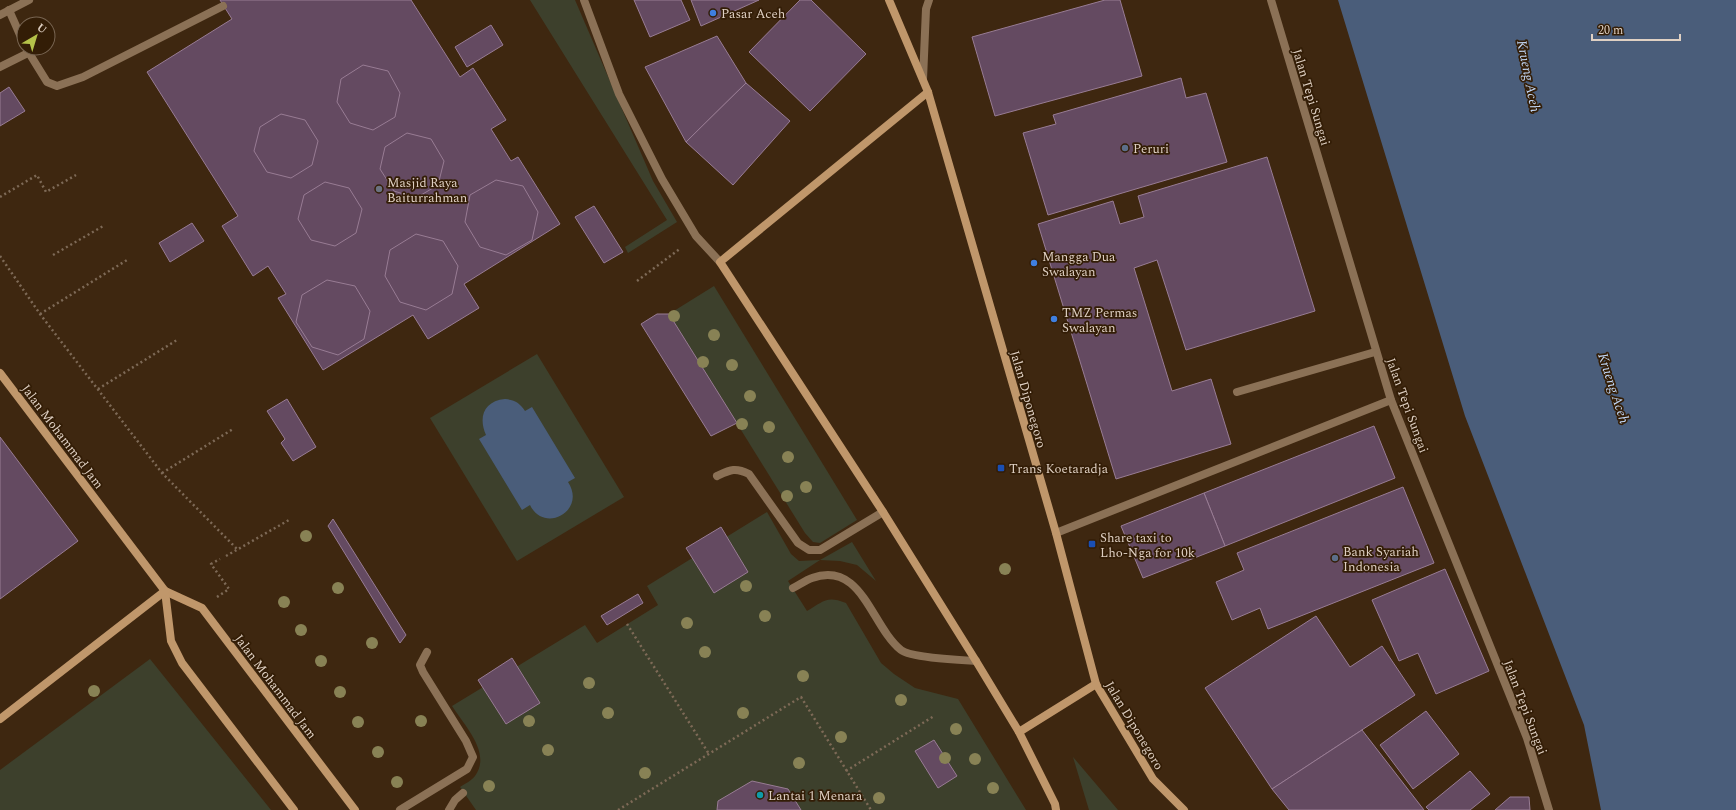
<svg xmlns="http://www.w3.org/2000/svg" width="1736" height="810" font-family="Spectral,serif">
  <style>
    .green { fill: #3d402c }
    .water { fill: #4a5d7a }
    .building { fill: #644a61; stroke: #987c94 }
    .lines { fill: none; stroke-linecap: round; stroke-linejoin: round }
    .path { stroke: #7e6a57; stroke-width: 2.5; stroke-dasharray: 2 3; stroke-linecap: butt }
    .lane { stroke: #8b7156; stroke-width: 8 }
    .street { stroke: #8b7156; stroke-width: 8 }
    .secondary { stroke: #c0976b; stroke-width: 8 }
    .tree { fill: #888255 }
    .shop-dot { fill: #3f7fe0; stroke: #331d06; stroke-width: 1.5 }
    .service-dot { fill: #5c6f8a; stroke: #331d06; stroke-width: 1.5 }
    .worship-dot { fill: #6b7280; stroke: #331d06; stroke-width: 1.5 }
    .transit-dot { fill: #1a4fb4; stroke: #331d06; stroke-width: 1.5 }
    .culture-dot { fill: #0f9aa8; stroke: #331d06; stroke-width: 1.5 }
    .labels { text-anchor: middle; stroke-width: 3.5; stroke-linejoin: round; paint-order: stroke }
    .poi-label { font-size: 13px; fill: #dfd0c3; stroke: #331d06; text-anchor: start }
    .street-label { font-size: 13px; fill: #dfd0c3; stroke: #331d06 }
    .water-label { font-size: 14px; font-style: italic; fill: #c2d8f8; stroke: #331d06 }
  </style>
  <rect width="100%" height="100%" fill="#3e2710"/>
  <g class="green">
    <polygon points="530,0 575,0 653,181 677,222 628,253 625,247 667,220"/>
    <polygon points="714,286 857,520 820,543 813,542 805,533 669,314"/>
    <polygon points="537,354 624,497 517,561 430,418"/>
    <path d="M767,512L791,554L799,561L820,560L852,542L876,581L857,565L840,561L820,560L788,581L807,611C823,602 826,595 846,603L881,663L894,674L915,688L958,699L1026,810H476L460,787C465,784 472,780 475,776C492,753 464,725 452,706L585,625L597,643L658,605L647,586Z"/>
    <polygon points="150,659 271,810 0,810 0,770"/>
    <polygon points="1073,757 1118,810 1089,810"/>
  </g>
  <g class="water">
    <polygon points="1338,0 1736,0 1736,810 1601,810 1584,725 1465,416"/>
    <path d="M505,399C515,400 520,403 525,411L532,407L575,478L568,482C587,511 544,534 530,505L522,510L479,439L486,435C478,417 484,401 505,399Z"/>
  </g>
  <g class="building">
    <polygon points="220,0 411,0 460,77 473,68 506,120 491,129 511,161 518,157 560,224 464,284 479,308 433,336 428,339 413,315 323,370 278,298 286,294 268,266 253,276 222,226 238,216 147,72 232,19"/>
    <polygon points="634,0 681,0 690,20 650,37"/>
    <polygon points="691,0 759,0 701,26"/>
    <polygon points="800,0 811,0 866,54 810,111 749,52"/>
    <polygon points="1105,0 1120,0 1142,76 995,116 972,37"/>
    <polygon points="491,25 503,45 467,67 455,47"/>
    <polygon points="717,36 746,83 686,142 645,67"/>
    <polygon points="363,65 388,71 400,93 395,117 373,130 350,123 337,102 341,79"/>
    <polygon points="1181,78 1186,98 1206,93 1227,162 1048,215 1023,133 1056,124 1053,115"/>
    <polygon points="746,83 790,121 733,185 686,142"/>
    <polygon points="9,87 25,111 0,126 0,93"/>
    <polygon points="281,114 305,120 318,141 312,165 291,178 267,172 254,151 260,127"/>
    <polygon points="407,133 431,139 444,161 438,185 416,198 394,191 380,169 385,147"/>
    <polygon points="1267,157 1315,311 1186,350 1157,260 1134,268 1172,391 1211,379 1231,444 1116,479 1038,224 1113,201 1120,224 1144,217 1138,196"/>
    <polygon points="496,180 523,186 538,212 532,240 506,255 480,247 465,222 470,195"/>
    <polygon points="325,182 349,188 362,209 356,233 335,246 311,240 298,219 304,195"/>
    <polygon points="594,206 623,252 604,263 575,217"/>
    <polygon points="192,223 204,241 170,262 159,243"/>
    <polygon points="416,234 443,241 458,266 452,294 426,310 400,302 385,276 390,250"/>
    <polygon points="327,280 355,286 370,311 364,339 338,355 312,347 296,322 302,295"/>
    <polygon points="657,314 669,314 737,423 711,436 641,324"/>
    <polygon points="287,399 316,447 293,461 281,443 285,439 267,411"/>
    <polygon points="1374,426 1395,478 1225,546 1204,493"/>
    <polygon points="0,437 78,541 0,599"/>
    <polygon points="1403,487 1434,563 1268,629 1260,608 1232,620 1216,582 1244,570 1237,553"/>
    <polygon points="1204,493 1225,546 1143,578 1121,526"/>
    <polygon points="333,519 406,635 400,643 328,526"/>
    <polygon points="721,527 748,572 714,593 686,548"/>
    <polygon points="1445,569 1489,671 1436,694 1418,653 1399,661 1372,600"/>
    <polygon points="638,594 643,603 607,625 601,616"/>
    <polygon points="1316,616 1350,667 1382,646 1415,695 1272,789 1205,688"/>
    <polygon points="512,658 540,703 506,724 478,680"/>
    <polygon points="1426,711 1459,754 1413,789 1380,745"/>
    <polygon points="1362,730 1424,810 1289,810 1272,789"/>
    <polygon points="934,740 957,776 938,788 915,751"/>
    <polygon points="1470,771 1490,794 1470,810 1429,810 1426,807"/>
    <polygon points="752,781 788,789 801,810 717,810 718,801"/>
    <polygon points="1510,797 1529,797 1530,810 1495,810"/>
  </g>
  <g class="lines">
    <g class="path">
      <polyline points="0,197 37,175 46,192 76,175"/>
      <polyline points="53,255 105,225"/>
      <polyline points="0,256 40,314 162,473 237,549"/>
      <polyline points="637,281 681,248"/>
      <polyline points="40,314 127,260"/>
      <polyline points="98,389 177,340"/>
      <polyline points="162,473 233,429"/>
      <polyline points="226,556 289,520"/>
      <polyline points="217,597 229,589 211,564 220,559"/>
      <polyline points="627,624 709,754"/>
      <polyline points="846,771 934,716"/>
      <polyline points="618,810 801,697 871,810"/>
    </g>
    <g class="lane">
      <polyline points="9,10 24,44"/>
      <polyline points="26,48 47,82 57,86 83,77 223,6"/>
      <polyline points="0,67 28,53"/>
      <path d="M717,476C730,470 735,467 749,474L798,543L809,550H820L883,512"/>
      <path d="M793,588C799,585 806,580 812,578C862,560 871,626 901,650C911,658 961,660 976,661"/>
      <polyline points="400,810 467,769 473,757 466,741 423,672 420,665 427,652"/>
      <polyline points="449,810 455,800 463,793"/>
    </g>
    <g class="street">
      <polyline points="584,0 619,94 662,179 696,236 720,262"/>
      <polyline points="1271,0 1391,400 1527,738 1549,810"/>
      <polyline points="0,15 29,0"/>
      <polyline points="923,79 926,9 929,0"/>
      <polyline points="1237,392 1375,352"/>
      <polyline points="1056,533 1391,400"/>
    </g>
    <g class="secondary">
      <polyline points="889,0 928,92 1056,533 1096,684 1153,779 1184,810"/>
      <polyline points="928,92 720,262 883,512 976,661 1019,732 1055,804 1056,810"/>
      <polyline points="0,373 165,591 202,608 355,810"/>
      <polyline points="165,591 171,641 182,663 294,810"/>
      <polyline points="0,719 165,591"/>
      <polyline points="1019,732 1096,684"/>
    </g>
  </g>
  <g class="tree">
    <circle cx="674" cy="316" r="6"/>
    <circle cx="714" cy="335" r="6"/>
    <circle cx="703" cy="362" r="6"/>
    <circle cx="732" cy="365" r="6"/>
    <circle cx="750" cy="396" r="6"/>
    <circle cx="742" cy="424" r="6"/>
    <circle cx="769" cy="427" r="6"/>
    <circle cx="788" cy="457" r="6"/>
    <circle cx="806" cy="487" r="6"/>
    <circle cx="787" cy="496" r="6"/>
    <circle cx="306" cy="536" r="6"/>
    <circle cx="1005" cy="569" r="6"/>
    <circle cx="746" cy="586" r="6"/>
    <circle cx="338" cy="588" r="6"/>
    <circle cx="284" cy="602" r="6"/>
    <circle cx="765" cy="616" r="6"/>
    <circle cx="687" cy="623" r="6"/>
    <circle cx="301" cy="630" r="6"/>
    <circle cx="372" cy="643" r="6"/>
    <circle cx="705" cy="652" r="6"/>
    <circle cx="321" cy="661" r="6"/>
    <circle cx="803" cy="676" r="6"/>
    <circle cx="589" cy="683" r="6"/>
    <circle cx="94" cy="691" r="6"/>
    <circle cx="340" cy="692" r="6"/>
    <circle cx="901" cy="700" r="6"/>
    <circle cx="608" cy="713" r="6"/>
    <circle cx="743" cy="713" r="6"/>
    <circle cx="421" cy="721" r="6"/>
    <circle cx="529" cy="721" r="6"/>
    <circle cx="358" cy="722" r="6"/>
    <circle cx="956" cy="729" r="6"/>
    <circle cx="841" cy="737" r="6"/>
    <circle cx="548" cy="750" r="6"/>
    <circle cx="378" cy="752" r="6"/>
    <circle cx="945" cy="758" r="6"/>
    <circle cx="975" cy="759" r="6"/>
    <circle cx="799" cy="763" r="6"/>
    <circle cx="645" cy="773" r="6"/>
    <circle cx="397" cy="782" r="6"/>
    <circle cx="489" cy="786" r="6"/>
    <circle cx="993" cy="788" r="6"/>
    <circle cx="879" cy="798" r="6"/>
  </g>
  <g class="shop-dot">
    <circle cx="713" cy="13" r="4"/>
    <circle cx="1034" cy="263" r="4"/>
    <circle cx="1054" cy="319" r="4"/>
  </g>
  <g class="service-dot">
    <circle cx="1125" cy="148" r="4"/>
    <circle cx="1335" cy="558" r="4"/>
  </g>
  <circle class="worship-dot" cx="379" cy="189" r="4"/>
  <g class="transit-dot">
    <rect x="997" y="464" width="8" height="8" rx="2"/>
    <rect x="1088" y="540" width="8" height="8" rx="2"/>
  </g>
  <circle class="culture-dot" cx="760" cy="795" r="4"/>
  <g class="labels">
    <g class="poi-label">
      <text x="721" y="18">Pasar Aceh</text>
      <text x="1133" y="153">Peruri</text>
      <text x="387" y="187">Masjid Raya<tspan x="387" dy="15">Baiturrahman</tspan></text>
      <text x="1042" y="261">Mangga Dua<tspan x="1042" dy="15">Swalayan</tspan></text>
      <text x="1062" y="317">TMZ Permas<tspan x="1062" dy="15">Swalayan</tspan></text>
      <text x="1009" y="473">Trans Koetaradja</text>
      <text x="1100" y="542">Share taxi to<tspan x="1100" dy="15">Lho-Nga for 10k</tspan></text>
      <text x="1343" y="556">Bank Syariah<tspan x="1343" dy="15">Indonesia</tspan></text>
      <text x="768" y="800">Lantai 1 Menara</text>
    </g>
    <g class="street-label">
      <text transform="translate(1312 97) rotate(73)" y="5">Jalan Tepi Sungai</text>
      <text transform="translate(1029 399) rotate(74)" y="5">Jalan Diponegoro</text>
      <text transform="translate(1408 405) rotate(70)" y="5">Jalan Tepi Sungai</text>
      <text transform="translate(63 436) rotate(53)" y="5">Jalan Mohammad Jam</text>
      <text transform="translate(276 686) rotate(53)" y="5">Jalan Mohammad Jam</text>
      <text transform="translate(1526 707) rotate(69)" y="5">Jalan Tepi Sungai</text>
      <text transform="translate(1135 725) rotate(59)" y="5">Jalan Diponegoro</text>
    </g>
    <g class="water-label">
      <text transform="translate(1529 76) rotate(79)" y="5">Krueng Aceh</text>
      <text transform="translate(1614 388) rotate(72)" y="5">Krueng Aceh</text>
    </g>
  </g>
  <g transform="translate(36 36) rotate(38)"><circle r="19" fill="#331d06" stroke="#786552"/>
  <path d="M0-3L7 15L0 10L-7 15Z" fill="#b5c249"/>
  <text y="-6" font-size="11" font-weight="bold" text-anchor="middle" fill="#dfd0c3">U</text>
  </g>
  <path d="M1592 34v6h88v-6" fill="none" stroke="#dfd0c3" stroke-width="2"/>
  <text x="1598" y="34" font-size="12" fill="#dfd0c3" stroke="#331d06" stroke-width="3" paint-order="stroke">20 m</text>
</svg>
